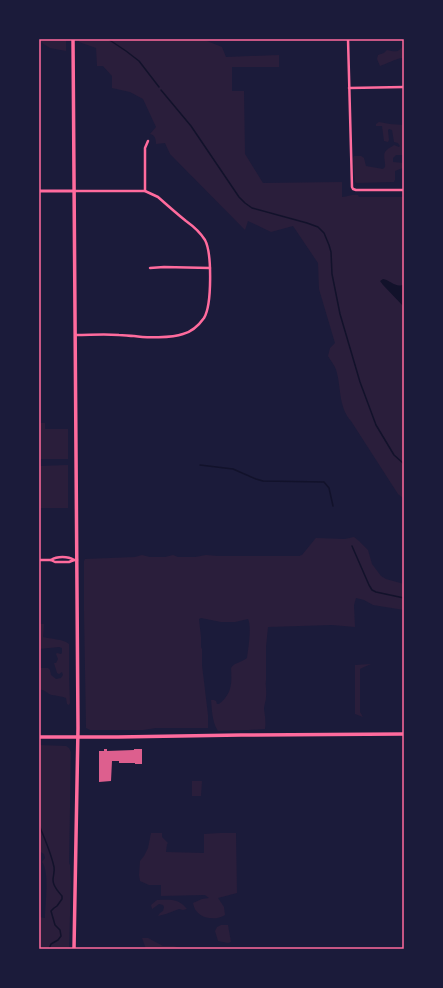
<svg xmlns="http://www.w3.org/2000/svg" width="443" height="988" font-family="'Golos Text',sans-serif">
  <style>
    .green { fill: #2a1e3b }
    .water { fill: #12122b }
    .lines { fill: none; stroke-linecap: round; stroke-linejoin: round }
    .stream { stroke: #12122b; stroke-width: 1.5 }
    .building { fill: #dd5f8e }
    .minor { stroke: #ff6b9d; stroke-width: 2.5 }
    .tertiary { stroke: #ff6b9d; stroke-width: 3 }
    .secondary { stroke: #ff6b9d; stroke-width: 3.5 }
    .neatline { fill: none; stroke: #ff6b9d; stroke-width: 1.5 }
  </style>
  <rect width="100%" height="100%" fill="#1b1b3a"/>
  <g class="green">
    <polygon points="39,39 66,39 66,51 50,48 39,41"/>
    <path d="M79,39H202L222,47L226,57L279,55V67H232V91H244L245,154L263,183L342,182V197C348,197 352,194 358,195L359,197H404V499L398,494L351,421C339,408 341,389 337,373C336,367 331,361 328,356L330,348L335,343L319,289L318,263L293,226L271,232L248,221L245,230L170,154L165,143L156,144C156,139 155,135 150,134L156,127L143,99L130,92L112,88V76L103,66H97L96,48L79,42Z"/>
    <path d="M404,44V74V60L402,58C394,59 387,64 380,66L377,59L378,55L384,53L387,50C396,52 399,53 404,44Z"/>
    <path d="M379,122L390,124L404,125V155H396L393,158V162L404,163V168L400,169L395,171V180L394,182H392L357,183L355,182L354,173L353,158L354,156H361L364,158L366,166L383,169L385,167C386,161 381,153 388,149C390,147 392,147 394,145L399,147L400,146L398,143L394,142L392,130L389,129L388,130L389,140L388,142L384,141L382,126H376V124Z"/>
    <polygon points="39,423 45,423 45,429 68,429 68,459 39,459"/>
    <polygon points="68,465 68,508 39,508 39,466"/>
    <path d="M354,537L359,541L368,550L372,564L381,576L386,579L404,584V610L373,605L364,600L356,598L354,605L355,627L332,625L268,627L266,647V680C265,686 267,691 266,697C266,701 264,705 264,709C265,716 266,722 265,729L248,730L218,731C212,722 212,710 211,700H214L216,701L217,704H219C232,694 232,683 231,668C235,662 241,663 247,658C248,649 252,627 248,619L235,622H221L201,618L199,619L201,637V647L202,649V665L208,715V728H156L143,730H90L86,728L84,611V561L85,559L135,557L142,555L150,557H165L173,555L178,557H195L206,555L218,556H299L302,555L315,539L316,538L345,539Z"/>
    <path d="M39,624H44L43,637C51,639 63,639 69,644V678L70,703L69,705L67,704L66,698C61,696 57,696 52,695C46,694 46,689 39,690V666L40,668H48L50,670L51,675L56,679L61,678L63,675L62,672L59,674L57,673L54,663H56L58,659L56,654L57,653L61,654L62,653V648L59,647L39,649Z"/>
    <polygon points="371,664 364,667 360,669 360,712 363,717 355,714 355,665"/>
    <path d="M39,745L66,746L69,748L71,752L69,863L70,865L71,881L69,949H39V917L45,918C45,904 50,872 42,862L45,858L44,854L39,851Z"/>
    <polygon points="192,781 202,781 201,796 192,796"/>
    <path d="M151,833H162V837L168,843L167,844L166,852L204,853V834L220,833H236L237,893L218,898L224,907L225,915C214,922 195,918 193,903L202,899L209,898L205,895L161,896V885H149L140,881L139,875L140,861L144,856L148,848Z"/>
    <path d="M157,900C170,900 178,898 187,909L183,910L179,909L166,914L158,916L160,913L163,911L164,907L163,905L159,904L152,909L151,905Z"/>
    <polygon points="221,925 228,925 231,942 228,943 218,941 215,931 217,927"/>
    <polygon points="142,938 148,938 163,946 174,946 183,949 146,949"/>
  </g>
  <path class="water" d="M383,279C390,280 397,289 404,284V307L383,285L380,281Z"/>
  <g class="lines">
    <g class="stream">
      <polyline points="108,39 126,51 139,61 159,87"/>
      <polyline points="161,90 191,126 239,197 245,203 252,208 307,223 318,227 324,233 329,245 331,252 332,274 340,314 360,382 376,425 394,455 404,464"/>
      <polyline points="200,465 233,469 256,479 263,481 324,482 329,488 333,506"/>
      <polyline points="352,546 369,585 372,590 376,592 404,598"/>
      <path d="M39,825C45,839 51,853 54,867C55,872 53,875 53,880C53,887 58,891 62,896V899L57,906L54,908L51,911L55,925L60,930L61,936L58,940L51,944L49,949"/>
    </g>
  </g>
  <polygon class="building" points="104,749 107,749 107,751 134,750 134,749 142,749 142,764 135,764 135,763 119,763 119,761 112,761 111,781 99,782 99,751 104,751"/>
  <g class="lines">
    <g class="minor">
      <polyline points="348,39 352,187 353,189 356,190 404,190"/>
      <polyline points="349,88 404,87"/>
      <path d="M74,191H145L158,197C167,205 176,213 186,221C193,226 200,232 205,240C212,253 212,305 204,318C199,325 191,332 183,334C172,338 145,338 134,336C129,336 124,335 119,335C104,334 90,335 76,335"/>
      <polyline points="145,191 145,148 148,141"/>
      <polyline points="150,268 164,267 210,268"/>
      <polyline points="39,560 51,560 55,562 69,562 74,560 77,560"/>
      <path d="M51,560C57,556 68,556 74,560"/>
    </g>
    <polyline class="tertiary" points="39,191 74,191"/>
    <g class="secondary">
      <polyline points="73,39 78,728 74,949"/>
      <polyline points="39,737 118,737 241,735 404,734"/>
    </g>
  </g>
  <rect width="443" height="988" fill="none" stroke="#1b1b3a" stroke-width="80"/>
  <rect x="40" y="40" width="363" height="908" class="neatline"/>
</svg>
